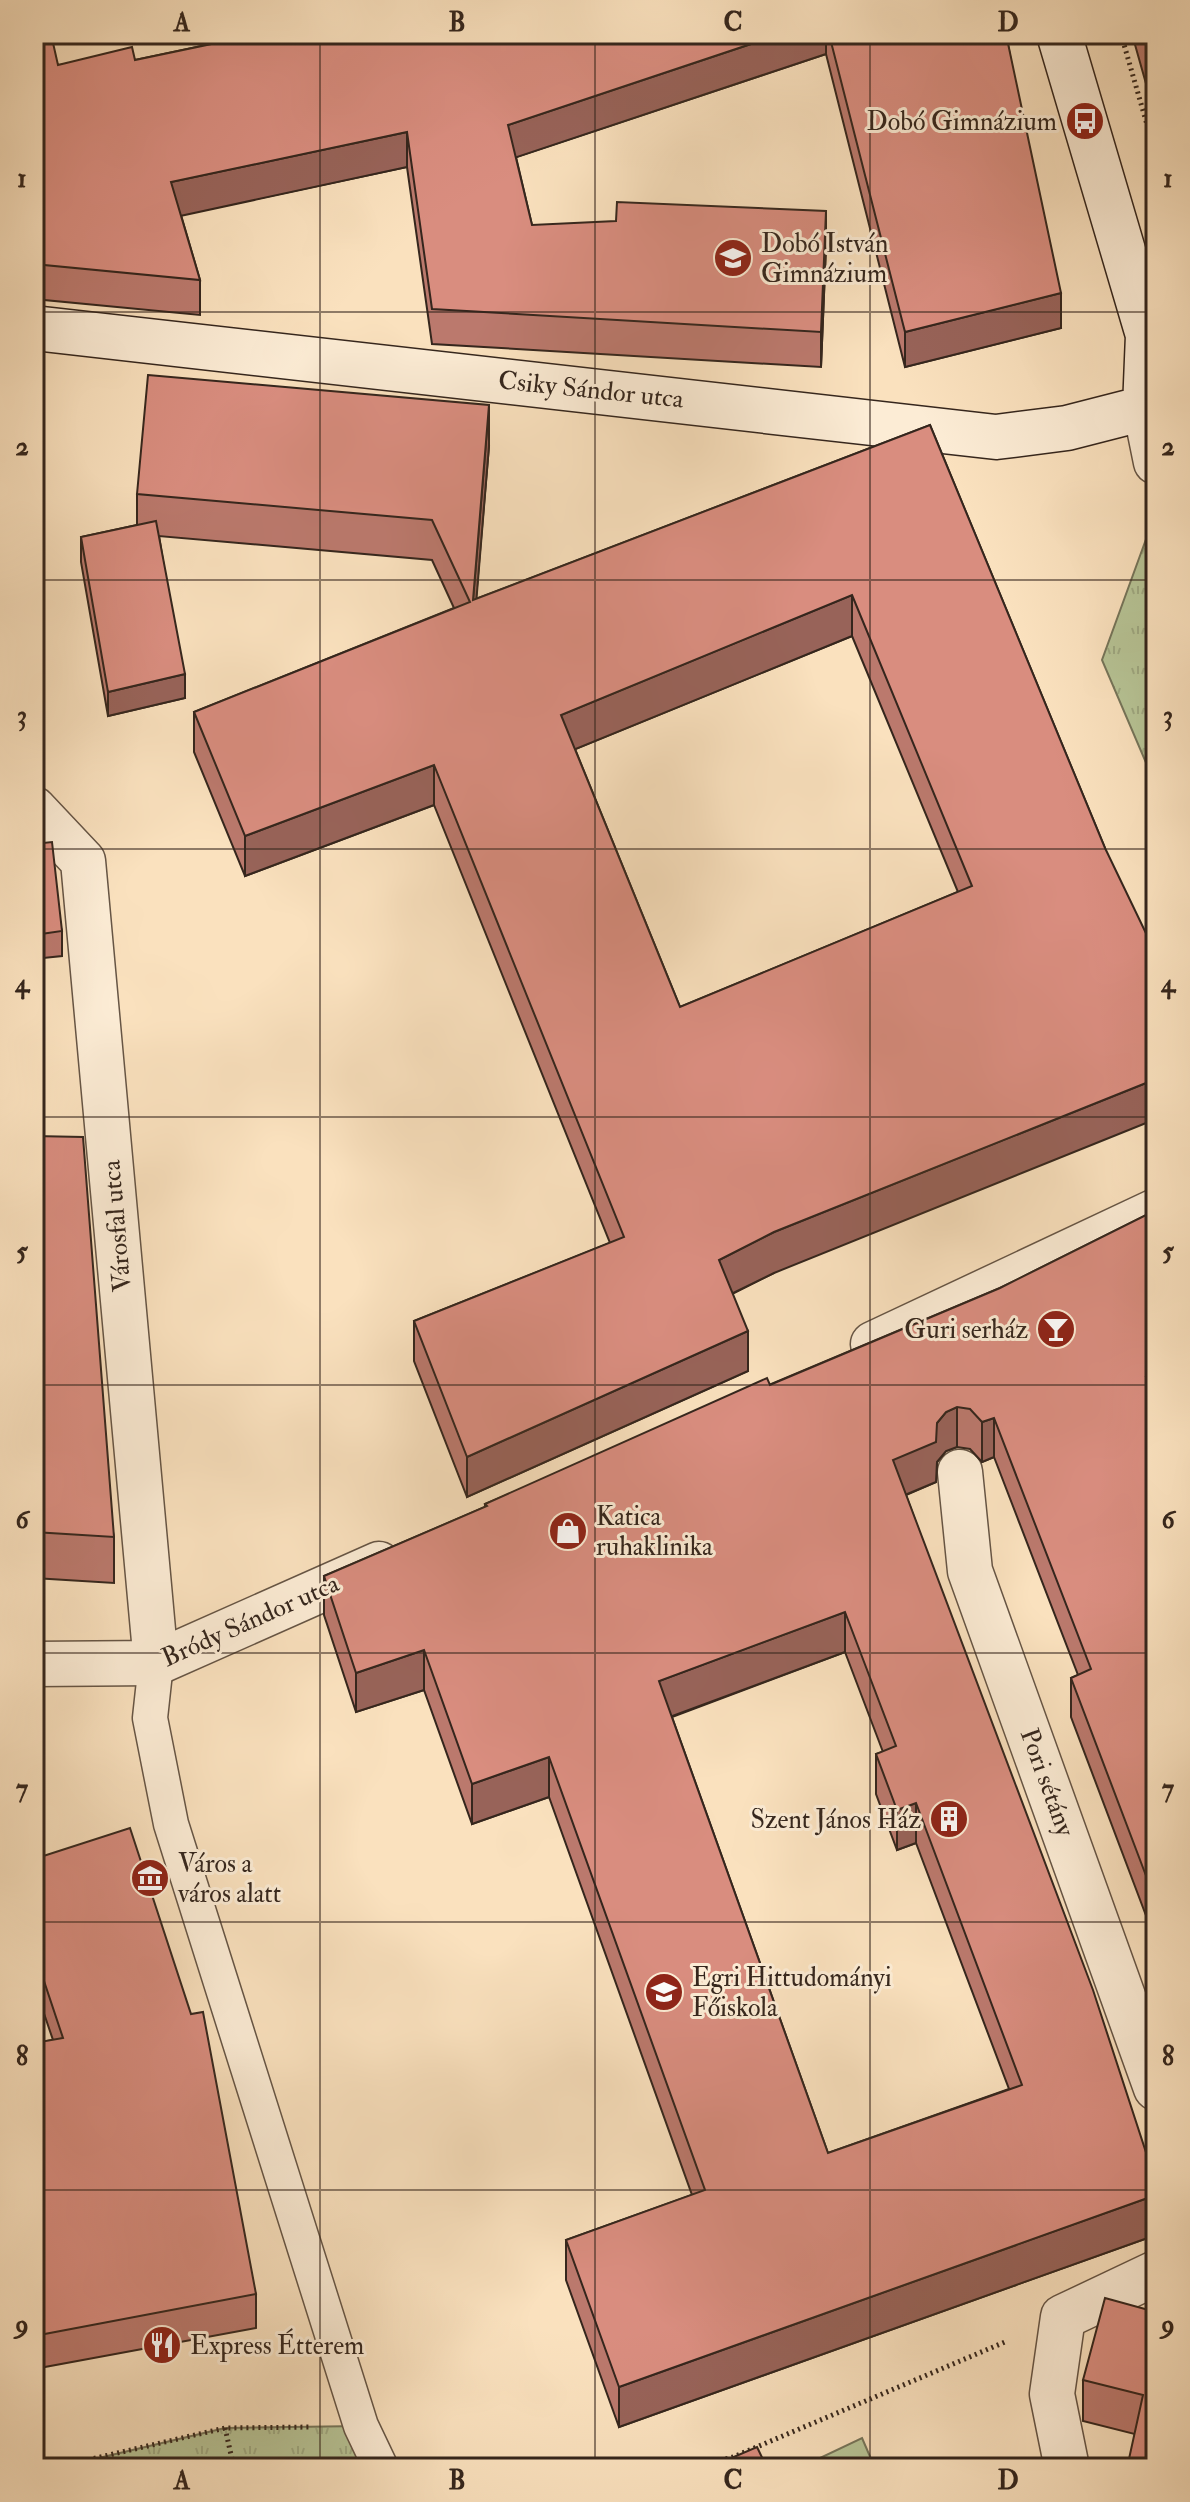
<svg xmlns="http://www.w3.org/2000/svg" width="1190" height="2502" font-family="'IM FELL Double Pica',serif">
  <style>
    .green { fill: #b7c496; stroke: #76755a; stroke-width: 2 }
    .park { fill: url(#park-tufts); stroke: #76755a; stroke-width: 2 }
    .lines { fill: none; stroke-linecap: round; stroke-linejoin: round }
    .lane-casing { stroke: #665545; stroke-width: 37 }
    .street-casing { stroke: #665545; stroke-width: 47 }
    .secondary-casing { stroke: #35261d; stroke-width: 47 }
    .path { stroke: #35261d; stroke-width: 5; stroke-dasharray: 2 4; stroke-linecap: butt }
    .lane { stroke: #fcecd5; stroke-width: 34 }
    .street { stroke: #fcecd5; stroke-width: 44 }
    .secondary { stroke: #fcecd5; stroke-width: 44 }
    .wall { fill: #bb796d; stroke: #35261d; stroke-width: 2; fill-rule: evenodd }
    .shaded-wall { fill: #986359; stroke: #35261d; stroke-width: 2 }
    .building { fill: #d98d7f; stroke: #35261d; stroke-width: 2; fill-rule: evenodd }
    .grid { fill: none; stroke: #35261d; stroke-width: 2; stroke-opacity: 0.55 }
    .labels { text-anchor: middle; stroke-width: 6; stroke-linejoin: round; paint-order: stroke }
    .poi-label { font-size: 26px; fill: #35261d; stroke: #fcecd5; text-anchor: start }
    .street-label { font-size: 26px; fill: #35261d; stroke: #fcecd5 }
    .neatline { fill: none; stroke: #35261d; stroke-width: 3 }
    .grid-label { font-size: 26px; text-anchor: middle; font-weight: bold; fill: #35261d }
  </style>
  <defs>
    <pattern id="park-tufts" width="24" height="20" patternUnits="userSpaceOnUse" patternTransform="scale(2)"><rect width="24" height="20" fill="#b7c496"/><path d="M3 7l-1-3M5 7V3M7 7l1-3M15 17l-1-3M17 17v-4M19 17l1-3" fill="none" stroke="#9ea881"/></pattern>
  </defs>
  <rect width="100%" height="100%" fill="#fae1be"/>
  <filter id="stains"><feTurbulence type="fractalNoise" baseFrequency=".0025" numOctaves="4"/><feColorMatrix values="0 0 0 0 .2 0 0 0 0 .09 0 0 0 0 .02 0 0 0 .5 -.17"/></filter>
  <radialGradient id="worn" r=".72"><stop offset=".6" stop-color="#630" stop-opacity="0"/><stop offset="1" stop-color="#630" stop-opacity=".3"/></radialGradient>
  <polygon class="green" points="862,2438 875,2468 799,2468"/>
  <g class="park">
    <polygon points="1149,531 1156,549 1156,786 1102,660"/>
    <polygon points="361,2426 381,2468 84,2468 82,2462 225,2428"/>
  </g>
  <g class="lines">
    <defs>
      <polyline id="lane" points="156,1663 150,1718 171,1824 361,2426 381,2468"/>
      <g id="street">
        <polyline points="1145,408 1156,462"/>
        <polyline points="34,809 83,861 156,1663"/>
        <polyline points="873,1344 1156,1211"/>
        <polyline points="960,1472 970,1571 1156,2088"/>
        <polyline points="34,1664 156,1663 379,1564"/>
        <polyline points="1067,2468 1052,2394 1063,2317 1156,2273"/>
      </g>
      <polyline id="secondary" points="34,328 996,437 1067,428 1145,408 1148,335 1059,34"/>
    </defs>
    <use href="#lane" class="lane-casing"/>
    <use href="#street" class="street-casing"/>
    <use href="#secondary" class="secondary-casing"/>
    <g class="path">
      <polyline points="1121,34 1156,156"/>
      <polyline points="225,2428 234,2468"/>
      <polyline points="53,2468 225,2428 312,2427"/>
      <polyline points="691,2468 733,2457 1005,2342"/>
    </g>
    <use href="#lane" class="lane"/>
    <use href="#street" class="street"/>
    <use href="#secondary" class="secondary"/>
  </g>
  <g class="wall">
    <polygon points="34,34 58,65 135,60 259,34 1006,34 1061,328 905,367 826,54 516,157 532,225 826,246 821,367 432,344 407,167 181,215 200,280 200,315 34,299"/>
    <polygon points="1132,34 1156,34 1156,119"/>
    <path d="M930,425L1105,848L774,1273L732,1294L748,1371L467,1497L414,1361V1321L610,1243L434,805L245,876L194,752V712L454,608L432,560L159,536L185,698L108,716L81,562V537L137,525V494L489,446L476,599ZM852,636L958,892L680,1007L575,749Z"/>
    <polygon points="34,844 62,931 62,956 34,959"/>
    <polygon points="34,1136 114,1537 114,1583 34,1578"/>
    <path d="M1156,1210V1942L1071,1717V1678L1078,1675L994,1457L982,1462L970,1449L957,1447L946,1451L937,1462L936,1482L906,1495L1156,2183V2235L619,2427L566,2280V2240L692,2195L549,1797L472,1824L424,1690L356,1712L324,1615V1576L485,1507V1504L1000,1288ZM845,1652L883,1752L876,1754V1794L897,1850L916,1843L1009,2089L828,2153L672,1717Z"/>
    <polygon points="34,1859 256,2294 256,2328 34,2369 34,2043 53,2040 34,1984"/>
    <polygon points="1156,2312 1156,2468 1135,2434 1083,2421 1083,2380"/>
  </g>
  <g class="shaded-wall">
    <polygon points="781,34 826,34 826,54 508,160 508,125"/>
    <polygon points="407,132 407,167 171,218 171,182"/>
    <polygon points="826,211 826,246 821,367 821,332"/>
    <polygon points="1061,293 1061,328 905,367 905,332"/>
    <polygon points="489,405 489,446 473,641 473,600"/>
    <polygon points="852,595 852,636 561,755 561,715"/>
    <polygon points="185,674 185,698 108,716 108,692"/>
    <polygon points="434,765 434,805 245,876 245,836"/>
    <polygon points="1156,1079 1156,1119 774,1273 719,1300 719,1260 774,1232"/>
    <polygon points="748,1331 748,1371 467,1497 467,1457"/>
    <polygon points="1156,1374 1156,1413 1146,1377"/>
    <polygon points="957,1407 957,1447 946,1451 937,1462 936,1482 893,1500 893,1460 937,1423 946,1412"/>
    <polygon points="994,1418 994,1457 982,1462 982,1422"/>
    <polygon points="845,1612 845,1652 659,1721 659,1681"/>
    <polygon points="424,1650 424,1690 356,1712 356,1673"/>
    <polygon points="549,1757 549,1797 472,1824 472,1784"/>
    <polygon points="916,1803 916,1843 897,1850 897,1810"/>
    <polygon points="1156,2195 1156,2235 619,2427 619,2387"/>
  </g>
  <g class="building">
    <polygon points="34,34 51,34 58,65 132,47 135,60 259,34 781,34 508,125 532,225 616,221 617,202 826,211 821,332 432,309 407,132 171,182 200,280 34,264"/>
    <polygon points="829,34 1006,34 1061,293 905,332"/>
    <polygon points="1143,34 1156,34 1156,79"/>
    <path d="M148,375L489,405L473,600L930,425L1105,848L1156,954V1079L774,1232L719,1260L748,1331L467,1457L414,1321L624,1237L434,765L245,836L194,712L470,602L432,520L137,494ZM852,595L972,886L680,1007L561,715Z"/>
    <polygon points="156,521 185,674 108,692 81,537"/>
    <polygon points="52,842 62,931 34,935 34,844"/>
    <polygon points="34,1136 83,1137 114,1537 34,1532"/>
    <path d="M1156,1210V1374L1146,1377L1156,1403V1902L1071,1678L1091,1669L994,1418L982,1422L970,1409L957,1407L946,1412L937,1423L936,1442L893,1460L1093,1990L1156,2183V2195L619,2387L566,2240L705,2190L549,1757L472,1784L424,1650L356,1673L324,1576L487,1506L485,1504L767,1378L770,1385L1000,1288ZM845,1612L896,1746L876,1754L897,1810L916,1803L1022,2085L828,2153L659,1681Z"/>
    <polygon points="130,1828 191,2014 203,2012 256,2294 34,2336 34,2043 63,2038 34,1951 34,1859"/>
    <polygon points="1105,2298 1156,2312 1156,2468 1127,2468 1143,2395 1083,2380"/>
    <polygon points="757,2447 767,2468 708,2468"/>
  </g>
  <path class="grid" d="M320,34V2468M595,34V2468M870,34V2468M34,312H1156M34,580H1156M34,849H1156M34,1117H1156M34,1385H1156M34,1653H1156M34,1922H1156M34,2190H1156"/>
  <defs>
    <symbol id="bus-disc" viewBox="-11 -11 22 22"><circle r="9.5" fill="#8f2418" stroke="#fcecd5"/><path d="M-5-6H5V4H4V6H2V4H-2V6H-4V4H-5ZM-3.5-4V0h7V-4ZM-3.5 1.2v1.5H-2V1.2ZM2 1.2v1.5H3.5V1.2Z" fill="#fff"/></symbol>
    <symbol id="school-disc" viewBox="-11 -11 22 22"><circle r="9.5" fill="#8f2418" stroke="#fcecd5"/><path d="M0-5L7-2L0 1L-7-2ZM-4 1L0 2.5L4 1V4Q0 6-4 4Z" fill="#fff"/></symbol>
    <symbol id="bar-disc" viewBox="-11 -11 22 22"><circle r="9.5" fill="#8f2418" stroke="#fcecd5"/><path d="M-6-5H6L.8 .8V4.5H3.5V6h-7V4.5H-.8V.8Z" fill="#fff"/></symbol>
    <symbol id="shop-disc" viewBox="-11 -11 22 22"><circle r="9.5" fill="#8f2418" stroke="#fcecd5"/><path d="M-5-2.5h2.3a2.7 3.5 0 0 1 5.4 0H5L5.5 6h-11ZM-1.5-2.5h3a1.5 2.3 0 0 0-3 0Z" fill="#fff"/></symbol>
    <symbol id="building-disc" viewBox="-11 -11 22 22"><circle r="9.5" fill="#8f2418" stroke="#fcecd5"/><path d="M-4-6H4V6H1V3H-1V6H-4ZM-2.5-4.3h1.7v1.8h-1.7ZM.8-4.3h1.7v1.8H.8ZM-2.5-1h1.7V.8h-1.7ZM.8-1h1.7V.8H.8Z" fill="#fff"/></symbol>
    <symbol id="museum-disc" viewBox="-11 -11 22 22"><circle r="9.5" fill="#8f2418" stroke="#fcecd5"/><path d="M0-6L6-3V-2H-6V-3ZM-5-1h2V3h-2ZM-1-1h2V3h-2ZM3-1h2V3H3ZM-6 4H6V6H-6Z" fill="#fff"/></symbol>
    <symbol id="university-disc" viewBox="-11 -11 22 22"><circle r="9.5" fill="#8f2418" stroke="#fcecd5"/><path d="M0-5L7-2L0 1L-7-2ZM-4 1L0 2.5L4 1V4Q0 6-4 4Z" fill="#fff"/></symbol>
    <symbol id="restaurant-disc" viewBox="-11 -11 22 22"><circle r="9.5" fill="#8f2418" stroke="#fcecd5"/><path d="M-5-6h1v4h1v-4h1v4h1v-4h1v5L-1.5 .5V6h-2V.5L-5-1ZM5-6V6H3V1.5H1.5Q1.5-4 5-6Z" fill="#fff"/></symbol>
  </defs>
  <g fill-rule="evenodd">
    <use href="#bus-disc" x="1063" y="99" width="44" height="44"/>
    <use href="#school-disc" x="711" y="236" width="44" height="44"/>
    <use href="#bar-disc" x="1034" y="1307" width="44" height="44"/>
    <use href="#shop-disc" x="546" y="1509" width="44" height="44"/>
    <use href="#building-disc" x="927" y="1797" width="44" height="44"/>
    <use href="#museum-disc" x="128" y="1856" width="44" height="44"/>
    <use href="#university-disc" x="642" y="1970" width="44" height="44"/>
    <use href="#restaurant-disc" x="140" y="2323" width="44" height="44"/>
  </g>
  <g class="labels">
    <g class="poi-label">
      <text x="1057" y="130" text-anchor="end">Dobó Gimnázium</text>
      <text x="761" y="252">Dobó István<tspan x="761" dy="30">Gimnázium</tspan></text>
      <text x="1028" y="1338" text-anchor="end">Guri serház</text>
      <text x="596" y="1525">Katica<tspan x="596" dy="30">ruhaklinika</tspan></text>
      <text x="921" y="1828" text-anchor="end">Szent János Ház</text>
      <text x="178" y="1872">Város a<tspan x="178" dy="30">város alatt</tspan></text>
      <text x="692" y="1986">Egri Hittudományi<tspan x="692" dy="30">Főiskola</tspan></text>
      <text x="190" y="2354">Express Étterem</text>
    </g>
    <g class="street-label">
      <text transform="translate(591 389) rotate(6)" y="9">Csiky Sándor utca</text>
      <text transform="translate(116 1226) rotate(-95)" y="9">Városfal utca</text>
      <text transform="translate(250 1620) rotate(-24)" y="9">Bródy Sándor utca</text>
      <text transform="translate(1048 1782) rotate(70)" y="9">Pori sétány</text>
    </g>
  </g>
  <rect width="1190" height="2502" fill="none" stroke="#fae1be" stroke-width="88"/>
  <rect x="44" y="44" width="1102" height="2414" class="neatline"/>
  <g class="grid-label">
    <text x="182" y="31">A</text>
    <text x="457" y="31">B</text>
    <text x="733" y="31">C</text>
    <text x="1008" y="31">D</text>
    <text x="22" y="187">1</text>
    <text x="1168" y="187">1</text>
    <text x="22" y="455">2</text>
    <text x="1168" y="455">2</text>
    <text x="22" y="724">3</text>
    <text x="1168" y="724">3</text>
    <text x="22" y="992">4</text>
    <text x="1168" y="992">4</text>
    <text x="22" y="1260">5</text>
    <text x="1168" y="1260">5</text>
    <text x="22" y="1528">6</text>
    <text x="1168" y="1528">6</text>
    <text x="22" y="1797">7</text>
    <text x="1168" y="1797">7</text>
    <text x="22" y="2065">8</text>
    <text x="1168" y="2065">8</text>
    <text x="22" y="2333">9</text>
    <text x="1168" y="2333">9</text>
    <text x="182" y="2489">A</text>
    <text x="457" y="2489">B</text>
    <text x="733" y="2489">C</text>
    <text x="1008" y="2489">D</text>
  </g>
  <rect width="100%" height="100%" filter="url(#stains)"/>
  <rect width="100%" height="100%" fill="url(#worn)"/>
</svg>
